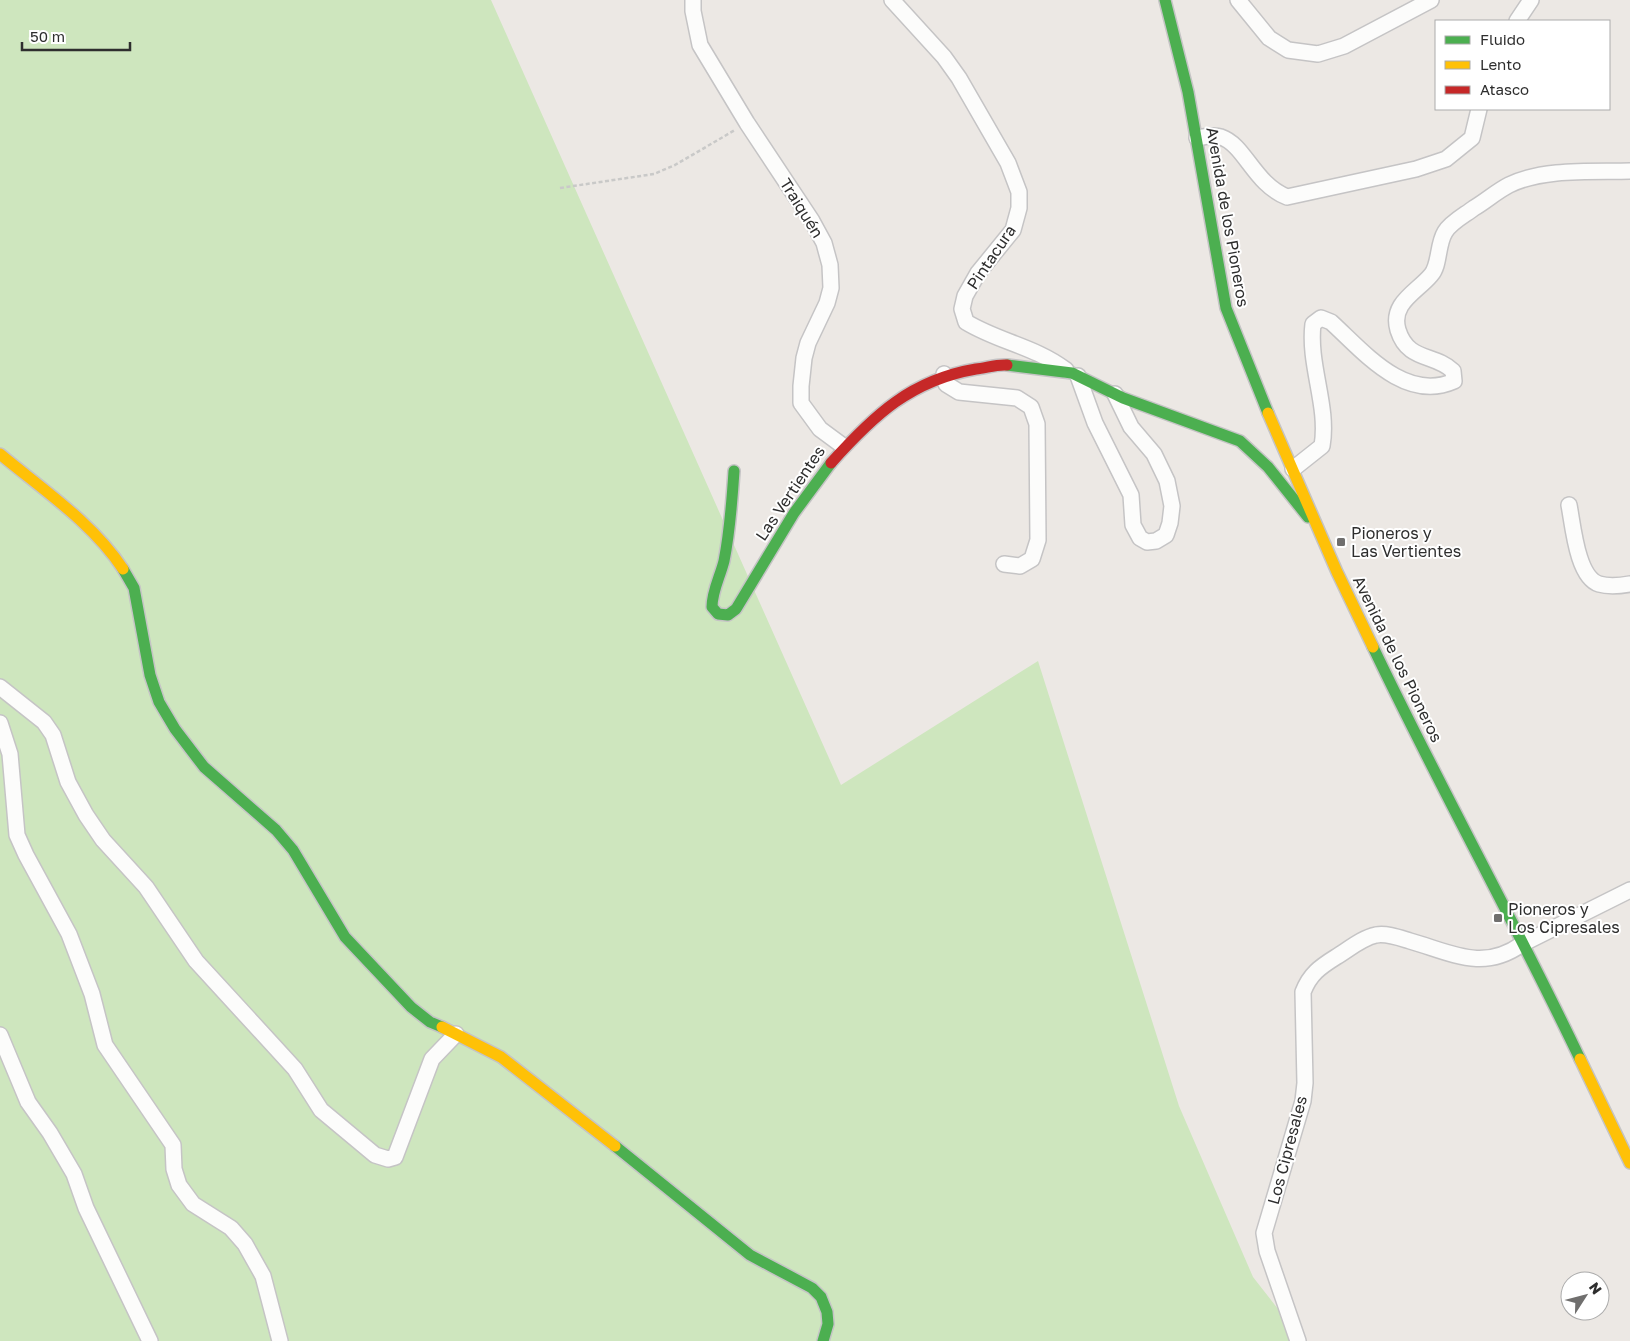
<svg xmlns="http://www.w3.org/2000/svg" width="1630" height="1341" font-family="'Golos Text',sans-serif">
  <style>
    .green { fill: #cee6be }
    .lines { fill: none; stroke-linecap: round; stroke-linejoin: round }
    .street-casing { stroke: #c5c4c5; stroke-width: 18 }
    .fast-casing { stroke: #c5c4c5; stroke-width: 14 }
    .slow-casing { stroke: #c5c4c5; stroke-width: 14 }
    .jam-casing { stroke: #c5c4c5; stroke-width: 14 }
    .path { stroke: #c9c9c8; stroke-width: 2.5; stroke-dasharray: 4 2.5; stroke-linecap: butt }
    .street { stroke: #fcfcfb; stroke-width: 15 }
    .fast { stroke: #4caf50; stroke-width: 11 }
    .slow { stroke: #ffc107; stroke-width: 11 }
    .jam { stroke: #c62828; stroke-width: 11 }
    .poi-dot { fill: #706f6e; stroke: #fff; stroke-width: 2 }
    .labels { text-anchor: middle; stroke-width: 4; stroke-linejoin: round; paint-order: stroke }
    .street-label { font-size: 16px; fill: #2e2e2e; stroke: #fff }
    .poi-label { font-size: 16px; fill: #2e2e2e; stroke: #fff; text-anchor: start }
  </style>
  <rect width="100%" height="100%" fill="#ece8e4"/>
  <polygon class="green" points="0,0 491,0 841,785 1038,661 1179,1106 1253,1277 1303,1341 0,1341"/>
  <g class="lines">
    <defs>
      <g id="street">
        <polyline points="693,0 693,11 700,45 747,123 812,221 824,243 830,265 831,288 827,303 808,343 804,358 801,386 801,403 820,429 843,446"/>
        <path d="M892,0L944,57L959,78L1008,163L1019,192V208L1013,230L978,273L965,296L962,309L966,322C999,342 1034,346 1066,370"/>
        <polyline points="1238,0 1269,38 1288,50 1318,54 1344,46 1431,0"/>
        <polyline points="1517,21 1531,0"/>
        <path d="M1197,138C1204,137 1213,134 1221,137C1245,145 1254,184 1287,197L1416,169L1446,159L1472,138L1479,109"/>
        <polyline points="944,374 946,384 959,392 1017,398 1031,407 1037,424 1038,540 1032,559 1020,566 1004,564"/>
        <polyline points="1078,376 1095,423 1131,495 1133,525 1140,538 1147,542 1156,541 1166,535 1170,523 1172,506 1167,481 1154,454 1131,427 1115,394"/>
        <path d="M1293,469L1322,446C1329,406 1308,365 1313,324L1321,318L1331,322C1363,351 1405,403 1454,381L1453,371C1434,353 1408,362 1398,330C1390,303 1417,292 1431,275C1440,265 1437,245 1445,232C1451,222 1465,215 1474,208C1486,201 1497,191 1509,185C1543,168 1594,172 1630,171"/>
        <path d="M1569,505C1573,525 1577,577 1599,584C1609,587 1619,586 1630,584"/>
        <polyline points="0,687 44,722 53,735 68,782 86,815 103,840 146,887 196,961 295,1069 321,1110 375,1155 388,1159 395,1157 432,1059 456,1034"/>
        <polyline points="0,723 10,754 17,835 26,855 69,934 92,994 105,1045 173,1145 174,1169 179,1185 193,1204 231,1228 245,1244 263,1276 280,1341"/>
        <polyline points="0,1035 28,1102 50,1133 74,1174 86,1208 150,1341"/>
        <path d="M1298,1341L1267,1251L1264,1233L1303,1101L1305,1083L1303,992C1310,974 1320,967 1336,957C1349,949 1362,938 1376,935C1387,933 1400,938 1410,941C1452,953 1483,972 1522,944L1630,890"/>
      </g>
      <g id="fast">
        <polyline points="1165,0 1188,92 1226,308 1268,413"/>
        <polyline points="1007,365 1072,373 1123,398 1240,441 1268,467 1308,517"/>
        <path d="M734,471C732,502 730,531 724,561C720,577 712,591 712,607L718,614L728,615L736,609L794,513L831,463"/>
        <polyline points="123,569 134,588 150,675 159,702 175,729 204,767 276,830 293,850 345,937 411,1007 430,1022 442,1027"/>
        <path d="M1373,647C1439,786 1514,920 1580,1059"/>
        <polyline points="615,1146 750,1255 812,1288 821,1297 827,1312 828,1324 823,1341"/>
      </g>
      <g id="slow">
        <polyline points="1268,413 1337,572 1373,647"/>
        <path d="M0,454C42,489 93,523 123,569"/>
        <polyline points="442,1027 501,1057 615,1146"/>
        <polyline points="1580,1059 1630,1163"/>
      </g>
      <path id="jam" d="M831,463C874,415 911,380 976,369C986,368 997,364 1007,365"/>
    </defs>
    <use href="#street" class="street-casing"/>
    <use href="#fast" class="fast-casing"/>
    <use href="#slow" class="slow-casing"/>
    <use href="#jam" class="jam-casing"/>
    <polyline class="path" points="560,188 654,174 675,165 735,130"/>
    <use href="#street" class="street"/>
    <use href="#fast" class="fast"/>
    <use href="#slow" class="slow"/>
    <use href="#jam" class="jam"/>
  </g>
  <g class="poi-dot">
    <rect x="1336" y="537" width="10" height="10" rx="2.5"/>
    <rect x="1493" y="913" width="10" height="10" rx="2.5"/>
  </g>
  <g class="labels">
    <g class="street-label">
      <text transform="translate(802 208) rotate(58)" y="6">Traiquén</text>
      <text transform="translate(1228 217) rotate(80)" y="6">Avenida de los Pioneros</text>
      <text transform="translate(991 257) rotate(-56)" y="6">Pintacura</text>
      <text transform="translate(790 493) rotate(-56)" y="6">Las Vertientes</text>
      <text transform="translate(1398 659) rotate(64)" y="6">Avenida de los Pioneros</text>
      <text transform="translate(1287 1150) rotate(-75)" y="6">Los Cipresales</text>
    </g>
    <g class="poi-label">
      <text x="1351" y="539">Pioneros y<tspan x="1351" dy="18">Las Vertientes</tspan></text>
      <text x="1508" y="915">Pioneros y<tspan x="1508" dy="18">Los Cipresales</tspan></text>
    </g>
  </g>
  <rect x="1435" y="20" width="175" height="90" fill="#ffffff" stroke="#ababab"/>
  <rect x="1445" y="36" width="25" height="8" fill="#4caf50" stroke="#ababab"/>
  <text x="1480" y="45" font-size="15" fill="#2e2e2e">Fluido</text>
  <rect x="1445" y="61" width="25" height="8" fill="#ffc107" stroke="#ababab"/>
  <text x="1480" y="70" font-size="15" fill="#2e2e2e">Lento</text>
  <rect x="1445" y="86" width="25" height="8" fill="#c62828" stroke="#ababab"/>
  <text x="1480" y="95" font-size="15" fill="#2e2e2e">Atasco</text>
  <g transform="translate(1585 1296) rotate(54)"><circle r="24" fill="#ffffff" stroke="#ababab"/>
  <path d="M0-4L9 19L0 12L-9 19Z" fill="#706f6e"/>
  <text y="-8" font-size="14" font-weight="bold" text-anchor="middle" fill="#2e2e2e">N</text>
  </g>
  <path d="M22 42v8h108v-8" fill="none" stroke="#2e2e2e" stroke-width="2.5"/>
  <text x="30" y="42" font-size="15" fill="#2e2e2e" stroke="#ffffff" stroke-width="4" paint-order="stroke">50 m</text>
</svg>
